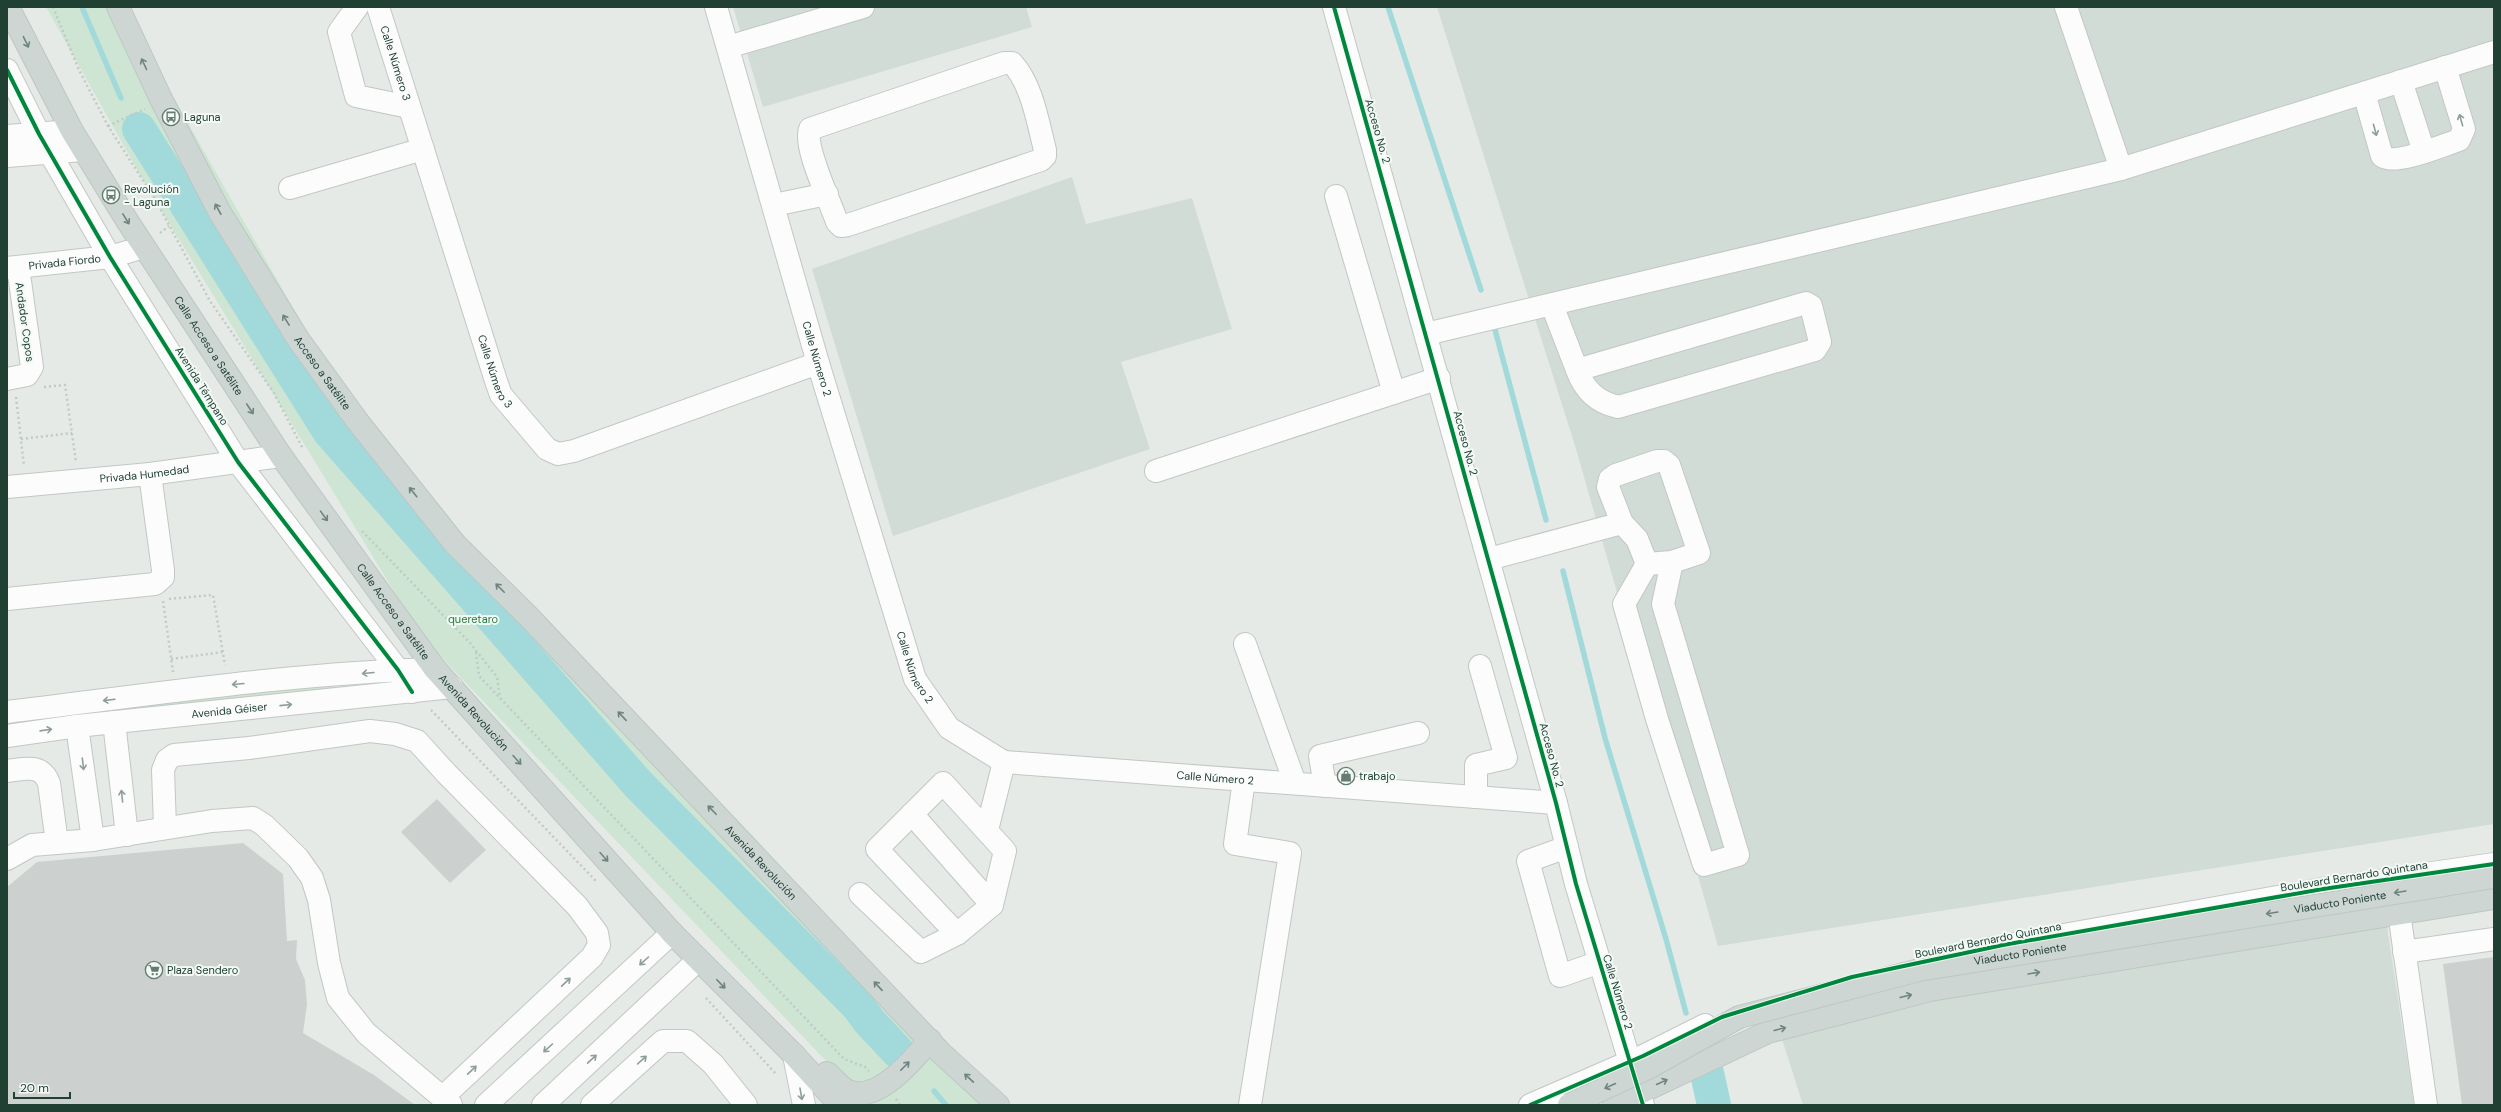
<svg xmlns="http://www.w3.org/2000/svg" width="2501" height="1112" font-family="'DM Sans',sans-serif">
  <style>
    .built { fill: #d2dcd7 }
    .green { fill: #cde5d2 }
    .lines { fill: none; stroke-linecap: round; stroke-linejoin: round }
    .stream { stroke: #a2dadc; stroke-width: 5.5 }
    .river { stroke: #a2dadc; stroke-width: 34 }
    .building { fill: #ccd1cf }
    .minor-casing { stroke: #c2c7c4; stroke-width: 24 }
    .major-casing { stroke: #bcc7c2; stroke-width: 24 }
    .path { stroke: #c1cac5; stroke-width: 2.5; stroke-dasharray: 2 3; stroke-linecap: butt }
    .minor { stroke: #fbfcfb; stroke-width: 22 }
    .major { stroke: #cdd6d3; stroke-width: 22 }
    .major-bridge-casing { stroke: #bcc7c2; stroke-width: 24; stroke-linecap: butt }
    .major-bridge { stroke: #cdd6d3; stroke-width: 22 }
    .cycleway-casing { stroke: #f3f9f5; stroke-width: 6 }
    .cycleway { stroke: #00873e; stroke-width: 4 }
    .oneway { stroke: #6e847c }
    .oneway2 { stroke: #8e9e98 }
    .labels { text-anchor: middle; stroke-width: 4; stroke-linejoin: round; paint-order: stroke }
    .street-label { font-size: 11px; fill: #204034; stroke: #f3f9f5 }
    .poi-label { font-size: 11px; fill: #204034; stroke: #f3f9f5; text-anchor: start }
    .park-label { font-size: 11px; fill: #267b3f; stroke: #f3f9f5 }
  </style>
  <rect width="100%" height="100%" fill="#e5eae7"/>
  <g class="built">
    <polygon points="733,7 1026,7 1032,27 763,107"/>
    <polygon points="1437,7 2494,7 2494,824 1718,946 1576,449"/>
    <polygon points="1072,177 1086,224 1192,198 1232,329 1121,362 1150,449 893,536 812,269"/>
    <polygon points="2386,920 2414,1105 1803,1105 1780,1033 1898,1001"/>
  </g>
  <g class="green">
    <polygon points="46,7 122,7 358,422 821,926 1004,1105 868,1105 422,637 147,187"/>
    <polygon points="332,682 335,695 7,726 7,716"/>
  </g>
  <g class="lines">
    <g class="stream">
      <polyline points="82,7 121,98"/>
      <polyline points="1388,7 1481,290"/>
      <polyline points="1494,326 1546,520"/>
      <polyline points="1563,571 1605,738 1666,939 1686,1013"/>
      <polyline points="934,1091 946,1105"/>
    </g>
    <g class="river">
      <polyline points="139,129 329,431 638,784 858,1006 869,1021 898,1052"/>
      <polyline points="1707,1073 1714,1105"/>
    </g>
  </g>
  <g class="building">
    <polygon points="437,799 486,850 450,883 401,832"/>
    <polygon points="243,843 283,874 287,941 297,940 296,959 305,980 307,1004 303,1033 374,1075 415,1105 7,1105 7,887 37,862"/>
    <polygon points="2494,957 2494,1105 2462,1105 2443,964"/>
  </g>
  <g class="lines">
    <defs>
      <g id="minor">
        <polyline points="357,7 339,32 356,96 409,107"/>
        <path id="s1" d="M378,7L496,381L501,395L547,449L558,454L574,451L818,363"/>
        <path id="s2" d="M716,7L818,363L915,679L949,728L1004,762L1556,803"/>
        <polyline points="1334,7 1556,803 1576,884 1643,1105"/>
        <polyline points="2066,7 2121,169"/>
        <polyline points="728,47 863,7"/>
        <path d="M1004,63H1012C1032,84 1038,123 1045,150V156L1041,160L848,225L841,226L837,222C830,201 803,146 810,129Z"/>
        <polyline points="7,70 39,134 110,257 238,462 398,670 412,692"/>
        <polyline points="2401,81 2424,152"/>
        <path d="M2364,93L2382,156C2395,166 2443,145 2459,140L2464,129L2445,67"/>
        <polyline points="7,136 72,131"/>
        <polyline points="7,156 83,150"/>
        <polyline points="290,188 423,149"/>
        <polyline points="1336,196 1394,393"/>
        <polyline points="774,205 827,194"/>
        <path id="s3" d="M7,268L110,257L144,247"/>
        <path d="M1552,305L1577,370C1585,391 1597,402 1618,407L1815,350L1820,342L1811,306L1806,303L1577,370"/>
        <polyline points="1426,334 2121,169 2494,52"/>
        <polyline points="7,379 27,375 32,367 18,267"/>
        <polygon points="1657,461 1664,461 1669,465 1699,553 1672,562 1647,564 1637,539 1622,523 1608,487 1610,479 1616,475"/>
        <polyline points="1156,471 1439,378"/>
        <path id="s4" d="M7,487L150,474L281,456"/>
        <polyline points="1489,559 1622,523"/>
        <polyline points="1647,564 1624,604 1657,719 1704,865 1738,855 1663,604 1672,562"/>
        <polyline points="7,599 155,584 163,577 163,570 150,474"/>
        <polyline points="1245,644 1295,783"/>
        <path d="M7,712C149,695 292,673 435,669"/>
        <polyline points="114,722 127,835"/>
        <polyline points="77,726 93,840"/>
        <path id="s5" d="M7,736L77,726L452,687"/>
        <path d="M7,771C25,769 41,763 49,783L57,843"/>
        <polyline points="1244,780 1235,844 1290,853 1250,1105"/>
        <polyline points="1325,786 1320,756 1418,733"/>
        <polyline points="1476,797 1476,765 1506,758 1480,666"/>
        <polyline points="912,814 992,905"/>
        <polyline points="165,827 163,770 167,760 174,755 249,748 370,731 395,734 417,741 446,773 577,906 597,933 599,945 592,957 443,1097"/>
        <polyline points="987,830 1004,762"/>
        <polyline points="1567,847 1528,861 1560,976 1600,962"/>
        <polyline points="7,859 32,845 93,840 212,821 253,818 264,825 298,858 312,878 319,900 329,963 338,998 366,1033 451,1105"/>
        <polyline points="860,894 921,952 957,934 992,905 1005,851 943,783 877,849 957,934"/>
        <polyline points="2399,912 2426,1105"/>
        <polyline points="2404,952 2494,939"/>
        <polyline points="1963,953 2323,889 2494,864"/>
        <polyline points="794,1055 804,1105"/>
        <polyline points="486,1105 672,933"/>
        <polyline points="543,1105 698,960"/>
        <polyline points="592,1105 663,1041 687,1041 713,1064 746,1105"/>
        <polyline points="1530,1105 1643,1056 1705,1025"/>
      </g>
      <g id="major">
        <path id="s6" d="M8,7L72,131L126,219L281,456L435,669L672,933L794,1055L840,1105"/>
        <path id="s7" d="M118,7L161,99L219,211L298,339L358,422L455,544L528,616L941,1053L998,1105"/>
        <path d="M827,1073C833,1078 841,1088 848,1091C877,1104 913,1060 930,1040"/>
        <polyline points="1614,1105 1768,1032 1930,990 2494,898"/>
      </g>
    </defs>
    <use href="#minor" class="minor-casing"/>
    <use href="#major" class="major-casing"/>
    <g class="path">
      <polyline points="53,7 79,70 108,126 155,199 210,301 274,393 303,449"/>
      <polyline points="108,126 145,109"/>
      <polyline points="160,233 169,226"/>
      <polyline points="44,387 65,385 76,462"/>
      <polyline points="16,397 24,466"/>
      <polyline points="21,439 72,433"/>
      <polyline points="362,531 470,643 497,677 500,698"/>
      <polyline points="169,599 213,595 225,665"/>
      <polyline points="163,601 173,672"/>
      <polyline points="476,652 479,676 844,1059 865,1067 869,1071"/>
      <polyline points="171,659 223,652"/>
      <polyline points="431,710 596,881"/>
      <polyline points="706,998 777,1075"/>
      <polyline points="896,1099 900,1105"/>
    </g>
    <use href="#minor" class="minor"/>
    <use href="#major" class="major"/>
    <defs>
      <g id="major-bridge">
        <path id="s8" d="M1569,1105L1650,1067L1739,1017L1919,970L2494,877"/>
      </g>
    </defs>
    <use href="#major-bridge" class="major-bridge-casing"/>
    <use href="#major-bridge" class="major-bridge"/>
    <defs>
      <g id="cycleway">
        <polyline points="1334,7 1556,803 1576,884 1643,1105"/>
        <polyline points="7,70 39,134 110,257 238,462 398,670 412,692"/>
        <polyline points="1530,1105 1643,1056 1722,1017 1852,977 2003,945 2323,889 2494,864"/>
      </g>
    </defs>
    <use href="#cycleway" class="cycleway-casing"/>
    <use href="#cycleway" class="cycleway"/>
  </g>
  <defs><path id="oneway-shaft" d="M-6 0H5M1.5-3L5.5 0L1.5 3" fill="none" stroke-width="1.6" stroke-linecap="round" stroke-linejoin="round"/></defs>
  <g class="oneway">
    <use href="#oneway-shaft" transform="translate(26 42) rotate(64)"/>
    <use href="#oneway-shaft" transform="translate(144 64) rotate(-115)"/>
    <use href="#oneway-shaft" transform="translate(218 209) rotate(-119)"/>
    <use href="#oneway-shaft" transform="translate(126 219) rotate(58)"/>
    <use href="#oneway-shaft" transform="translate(286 320) rotate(-122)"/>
    <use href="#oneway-shaft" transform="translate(250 409) rotate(57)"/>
    <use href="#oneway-shaft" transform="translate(413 492) rotate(-129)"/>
    <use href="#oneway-shaft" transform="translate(324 516) rotate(54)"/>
    <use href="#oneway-shaft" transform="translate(500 588) rotate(-135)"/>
    <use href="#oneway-shaft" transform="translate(622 716) rotate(-133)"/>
    <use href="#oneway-shaft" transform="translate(517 760) rotate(48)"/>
    <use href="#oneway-shaft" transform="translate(712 810) rotate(-134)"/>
    <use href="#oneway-shaft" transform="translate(604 857) rotate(48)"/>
    <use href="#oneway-shaft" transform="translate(2400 892) rotate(171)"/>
    <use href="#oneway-shaft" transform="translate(2272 913) rotate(171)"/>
    <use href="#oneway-shaft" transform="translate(2034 973) rotate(-9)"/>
    <use href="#oneway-shaft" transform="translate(721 984) rotate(46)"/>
    <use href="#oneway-shaft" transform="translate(878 986) rotate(-133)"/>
    <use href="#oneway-shaft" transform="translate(1906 996) rotate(-14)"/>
    <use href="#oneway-shaft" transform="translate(1780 1029) rotate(-14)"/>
    <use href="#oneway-shaft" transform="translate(905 1066) rotate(-45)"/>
    <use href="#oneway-shaft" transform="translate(969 1078) rotate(-137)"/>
    <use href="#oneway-shaft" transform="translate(1662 1082) rotate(-25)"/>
    <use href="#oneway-shaft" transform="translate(1610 1086) rotate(155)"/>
  </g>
  <g class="oneway2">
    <use href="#oneway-shaft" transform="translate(2461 120) rotate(-106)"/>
    <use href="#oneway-shaft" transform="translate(2375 130) rotate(75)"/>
    <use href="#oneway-shaft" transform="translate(368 673) rotate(175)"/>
    <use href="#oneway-shaft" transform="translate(238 684) rotate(175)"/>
    <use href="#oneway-shaft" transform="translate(109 700) rotate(173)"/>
    <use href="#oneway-shaft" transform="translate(286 705) rotate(-6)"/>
    <use href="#oneway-shaft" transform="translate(46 730) rotate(-8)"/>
    <use href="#oneway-shaft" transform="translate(83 764) rotate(83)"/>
    <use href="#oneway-shaft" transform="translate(122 796) rotate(-96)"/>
    <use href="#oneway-shaft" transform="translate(644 961) rotate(138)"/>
    <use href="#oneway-shaft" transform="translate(566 982) rotate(-43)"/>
    <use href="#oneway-shaft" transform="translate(548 1048) rotate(138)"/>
    <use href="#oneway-shaft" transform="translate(592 1059) rotate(-43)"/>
    <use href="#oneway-shaft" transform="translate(642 1060) rotate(-42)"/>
    <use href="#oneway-shaft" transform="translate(472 1070) rotate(-43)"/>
    <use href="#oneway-shaft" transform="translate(801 1094) rotate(80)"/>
  </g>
  <defs>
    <symbol id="bus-ring" viewBox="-11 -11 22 22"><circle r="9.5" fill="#f3f9f5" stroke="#657c73" stroke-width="1.5"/><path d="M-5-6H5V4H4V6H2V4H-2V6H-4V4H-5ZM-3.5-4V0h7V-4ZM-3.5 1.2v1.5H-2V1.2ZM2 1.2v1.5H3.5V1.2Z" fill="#657c73"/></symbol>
    <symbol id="shop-ring" viewBox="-11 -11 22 22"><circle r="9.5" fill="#f3f9f5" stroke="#657c73" stroke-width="1.5"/><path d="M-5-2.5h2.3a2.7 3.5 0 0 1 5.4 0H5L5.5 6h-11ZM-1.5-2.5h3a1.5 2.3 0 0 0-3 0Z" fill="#657c73"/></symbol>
    <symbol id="supermarket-ring" viewBox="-11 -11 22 22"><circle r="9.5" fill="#f3f9f5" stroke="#657c73" stroke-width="1.5"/><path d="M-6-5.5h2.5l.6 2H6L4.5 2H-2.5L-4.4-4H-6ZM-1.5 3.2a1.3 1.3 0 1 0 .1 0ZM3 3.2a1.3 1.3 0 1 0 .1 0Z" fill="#657c73"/></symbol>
  </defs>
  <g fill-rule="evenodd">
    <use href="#bus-ring" x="161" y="107" width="20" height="20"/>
    <use href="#bus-ring" x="101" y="185" width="20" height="20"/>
    <use href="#shop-ring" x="1336" y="766" width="20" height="20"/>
    <use href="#supermarket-ring" x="144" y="960" width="20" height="20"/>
  </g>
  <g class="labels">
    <g class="street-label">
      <text dy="4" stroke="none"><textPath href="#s1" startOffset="59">Calle Número 3</textPath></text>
      <text transform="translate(1378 131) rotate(74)" y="4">Acceso No. 2</text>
      <text dy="4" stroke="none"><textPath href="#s3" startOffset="58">Privada Fiordo</textPath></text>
      <text transform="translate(25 322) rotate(82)" y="4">Andador Copos</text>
      <text dy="4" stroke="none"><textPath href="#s6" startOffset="394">Calle Acceso a Satélite</textPath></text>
      <text dy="4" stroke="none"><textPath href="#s2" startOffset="366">Calle Número 2</textPath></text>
      <text dy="4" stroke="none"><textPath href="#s1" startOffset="383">Calle Número 3</textPath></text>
      <text dy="4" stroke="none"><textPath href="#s7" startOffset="420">Acceso a Satélite</textPath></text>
      <text transform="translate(202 386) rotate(58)" y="4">Avenida Témpano</text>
      <text transform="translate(1466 443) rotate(75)" y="4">Acceso No. 2</text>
      <text dy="4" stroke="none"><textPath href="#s4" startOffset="138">Privada Humedad</textPath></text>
      <text dy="4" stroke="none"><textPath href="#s6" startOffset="718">Calle Acceso a Satélite</textPath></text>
      <text dy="4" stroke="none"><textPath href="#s2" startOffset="690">Calle Número 2</textPath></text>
      <text dy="4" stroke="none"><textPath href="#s5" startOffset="224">Avenida Géiser</textPath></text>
      <text dy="4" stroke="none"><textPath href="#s6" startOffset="847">Avenida Revolución</textPath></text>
      <text transform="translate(1552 755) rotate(75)" y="4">Acceso No. 2</text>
      <text dy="4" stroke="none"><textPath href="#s2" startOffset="1037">Calle Número 2</textPath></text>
      <text dy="4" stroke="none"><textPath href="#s7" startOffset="1078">Avenida Revolución</textPath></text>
      <text transform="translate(2354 876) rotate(-9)" y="4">Boulevard Bernardo Quintana</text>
      <text dy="4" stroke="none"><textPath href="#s8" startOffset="804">Viaducto Poniente</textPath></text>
      <text transform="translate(1988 940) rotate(-11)" y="4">Boulevard Bernardo Quintana</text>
      <text dy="4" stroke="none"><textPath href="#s8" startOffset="480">Viaducto Poniente</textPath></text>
      <text transform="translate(1618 992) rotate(73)" y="4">Calle Número 2</text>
    </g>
    <g class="poi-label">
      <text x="184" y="121">Laguna</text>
      <text x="124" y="193">Revolución<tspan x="124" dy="13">- Laguna</tspan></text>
      <text x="1359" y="780">trabajo</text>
      <text x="167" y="974">Plaza Sendero</text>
    </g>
    <g class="park-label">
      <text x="473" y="623">queretaro</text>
    </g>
  </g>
  <rect width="2501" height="1112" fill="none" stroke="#204034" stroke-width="16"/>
  <path d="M14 1092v6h56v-6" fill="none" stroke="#204034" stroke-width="2"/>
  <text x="20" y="1092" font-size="12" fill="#204034" stroke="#f3f9f5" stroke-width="3" paint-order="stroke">20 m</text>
</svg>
